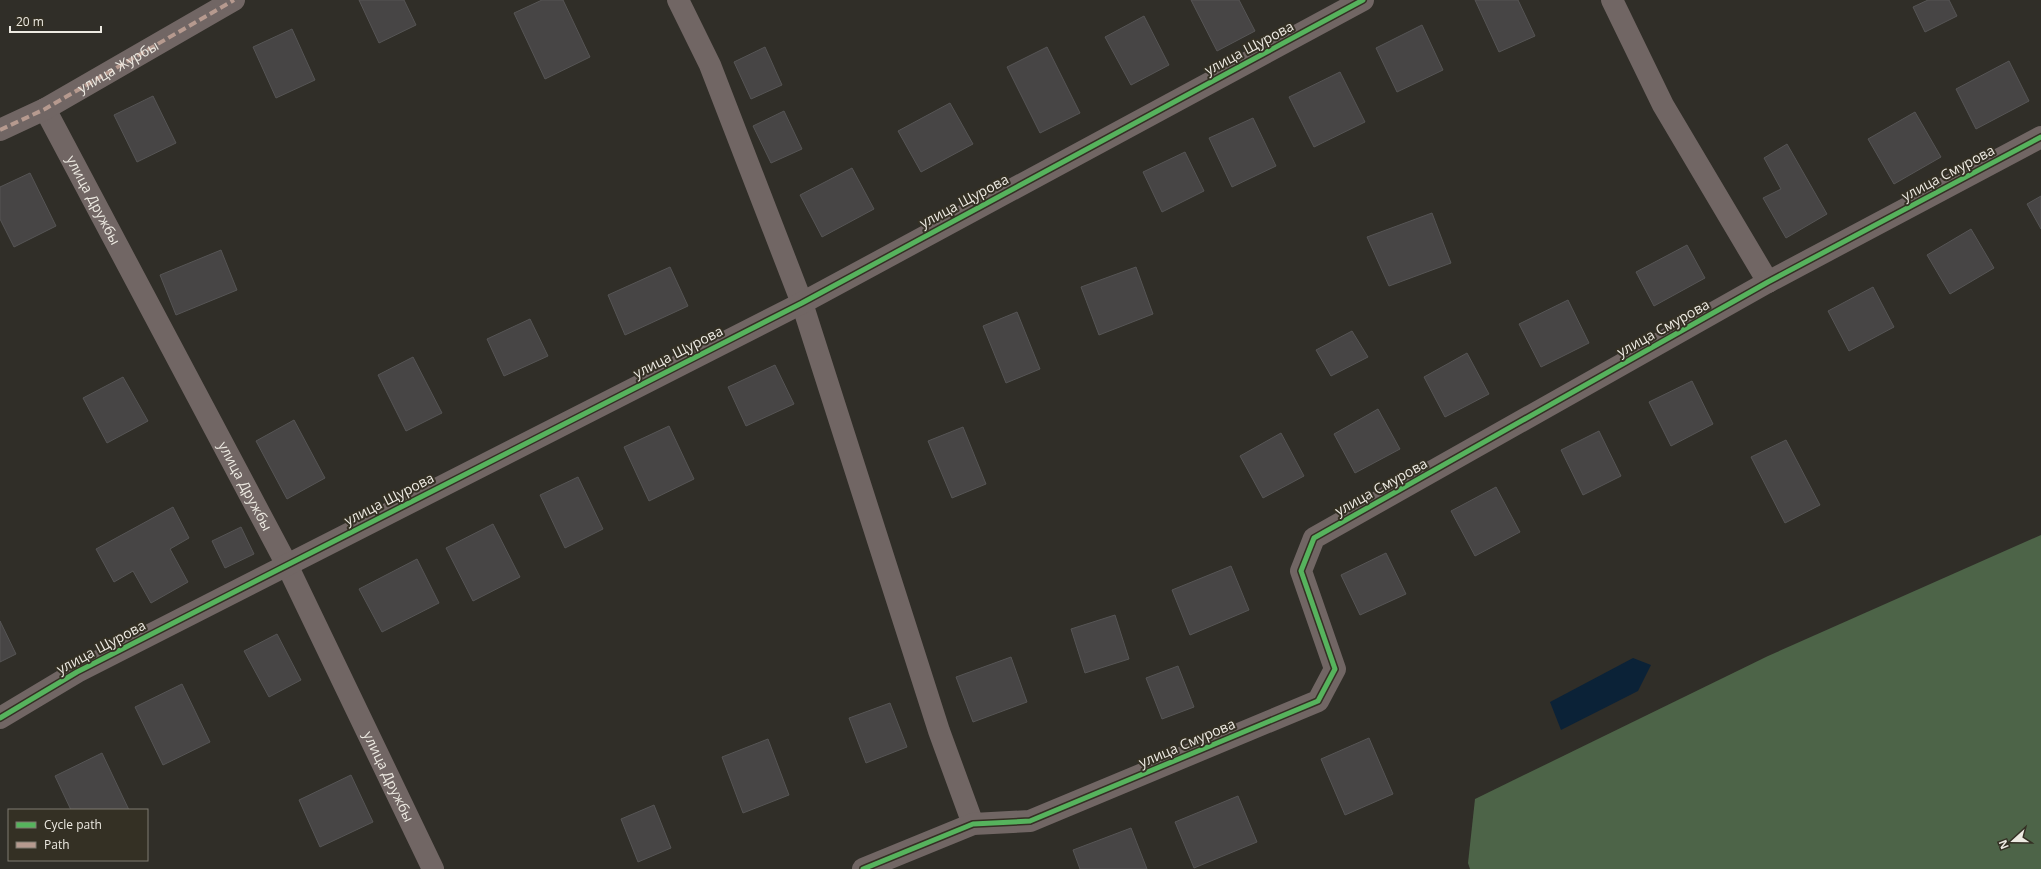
<svg xmlns="http://www.w3.org/2000/svg" width="2041" height="869" font-family="'Open Sans',sans-serif">
  <style>
    .forest { fill: #4d6448 }
    .water { fill: #0b2237 }
    .building { fill: #474545; stroke: #565555 }
    .lines { fill: none; stroke-linecap: round; stroke-linejoin: round }
    .minor { stroke: #716664; stroke-width: 22 }
    .quiet { stroke: #b69a8f; stroke-width: 4; stroke-dasharray: 8 4; stroke-linecap: butt }
    .cycleway-casing { stroke: #343024; stroke-width: 8 }
    .cycleway { stroke: #56b35d; stroke-width: 5 }
    .labels { text-anchor: middle; stroke-width: 4; stroke-linejoin: round; paint-order: stroke }
    .street-label { font-size: 14px; fill: #edeae2; stroke: #343024 }
  </style>
  <rect width="100%" height="100%" fill="#302e28"/>
  <polygon class="forest" points="2041,535 2041,869 1470,869 1468,863 1475,799 1768,656"/>
  <polygon class="water" points="1633,658 1651,665 1638,691 1561,730 1550,702"/>
  <g class="building">
    <polygon points="359,0 404,0 416,25 379,43"/>
    <polygon points="542,0 563,0 590,57 545,79 514,13"/>
    <polygon points="1191,0 1239,0 1255,31 1217,51"/>
    <polygon points="1475,0 1518,0 1535,36 1499,52"/>
    <polygon points="1928,0 1949,0 1957,16 1925,32 1913,7"/>
    <polygon points="1144,16 1169,65 1131,85 1105,37"/>
    <polygon points="1422,25 1443,70 1397,92 1376,48"/>
    <polygon points="292,29 315,80 276,98 253,47"/>
    <polygon points="765,47 782,85 751,99 734,62"/>
    <polygon points="1047,47 1080,113 1040,133 1007,67"/>
    <polygon points="2009,61 2029,101 1976,129 1956,89"/>
    <polygon points="1340,72 1365,122 1314,147 1289,97"/>
    <polygon points="153,96 176,143 137,162 114,115"/>
    <polygon points="950,103 973,144 921,172 898,131"/>
    <polygon points="784,111 802,149 771,163 753,126"/>
    <polygon points="1915,112 1941,157 1894,184 1868,139"/>
    <polygon points="1253,118 1276,166 1232,187 1209,138"/>
    <polygon points="1787,144 1827,214 1786,238 1763,198 1781,189 1764,158"/>
    <polygon points="1185,152 1204,191 1162,212 1143,172"/>
    <polygon points="852,168 874,209 822,237 800,195"/>
    <polygon points="30,173 56,226 14,247 0,219 0,187"/>
    <polygon points="2041,196 2041,229 2027,204"/>
    <polygon points="1432,213 1451,263 1389,286 1367,237"/>
    <polygon points="1971,229 1994,268 1950,294 1927,255"/>
    <polygon points="1687,245 1705,278 1654,306 1636,272"/>
    <polygon points="221,250 237,290 176,315 160,275"/>
    <polygon points="670,267 688,306 625,335 608,295"/>
    <polygon points="1136,267 1153,314 1099,335 1081,287"/>
    <polygon points="1873,287 1894,327 1849,351 1828,311"/>
    <polygon points="1568,300 1589,343 1541,367 1519,324"/>
    <polygon points="1017,312 1040,369 1006,383 983,326"/>
    <polygon points="530,319 548,356 504,376 487,339"/>
    <polygon points="1352,331 1368,357 1331,376 1316,350"/>
    <polygon points="1467,353 1489,394 1445,417 1424,377"/>
    <polygon points="413,357 442,413 406,431 378,375"/>
    <polygon points="775,365 794,404 746,426 728,387"/>
    <polygon points="123,377 148,421 107,443 83,398"/>
    <polygon points="1692,381 1713,424 1671,446 1649,402"/>
    <polygon points="1378,409 1400,449 1355,473 1334,434"/>
    <polygon points="294,420 325,478 287,499 256,441"/>
    <polygon points="669,426 694,479 649,501 624,447"/>
    <polygon points="963,427 986,484 952,498 928,441"/>
    <polygon points="1599,431 1621,476 1583,495 1561,450"/>
    <polygon points="1281,433 1304,476 1263,498 1240,456"/>
    <polygon points="1786,440 1820,505 1785,523 1751,457"/>
    <polygon points="578,477 603,529 565,548 540,495"/>
    <polygon points="1496,487 1520,532 1475,556 1451,511"/>
    <polygon points="173,507 189,538 170,549 188,582 151,603 133,571 114,582 96,549"/>
    <polygon points="493,524 520,577 473,601 446,548"/>
    <polygon points="241,527 254,554 225,568 212,541"/>
    <polygon points="1386,553 1406,594 1360,615 1341,575"/>
    <polygon points="417,559 439,603 382,632 359,589"/>
    <polygon points="1231,566 1249,610 1190,635 1172,590"/>
    <polygon points="1115,615 1129,659 1085,673 1071,629"/>
    <polygon points="0,621 16,654 0,662"/>
    <polygon points="277,634 301,680 269,697 244,651"/>
    <polygon points="1011,657 1027,702 973,722 956,677"/>
    <polygon points="1178,666 1194,707 1162,719 1146,678"/>
    <polygon points="182,684 210,742 163,765 135,707"/>
    <polygon points="890,703 907,747 866,763 849,718"/>
    <polygon points="1369,738 1393,794 1345,815 1321,759"/>
    <polygon points="768,739 789,795 743,813 722,757"/>
    <polygon points="102,753 129,810 71,810 55,776"/>
    <polygon points="351,775 373,822 320,847 299,800"/>
    <polygon points="1238,796 1257,842 1194,868 1175,822"/>
    <polygon points="654,805 671,848 638,862 621,819"/>
    <polygon points="1131,828 1147,869 1080,869 1073,850"/>
  </g>
  <g class="lines">
    <g class="minor">
      <polyline points="678,0 710,65 802,303 939,731 973,824"/>
      <polyline points="1612,0 1663,105 1768,282"/>
      <path id="s1" d="M45,109L287,565L433,869"/>
      <path id="s2" d="M0,130L45,109L234,0"/>
      <polyline points="0,718 77,672 802,303 1363,0"/>
      <polyline points="863,869 973,824 1030,821 1318,701 1335,669 1301,571 1314,538 1768,282 2041,137"/>
    </g>
    <polyline class="quiet" points="0,130 45,109 234,0"/>
    <defs>
      <g id="cycleway">
        <polyline points="0,718 77,672 802,303 1363,0"/>
        <polyline points="863,869 973,824 1030,821 1318,701 1335,669 1301,571 1314,538 1768,282 2041,137"/>
      </g>
    </defs>
    <use href="#cycleway" class="cycleway-casing"/>
    <use href="#cycleway" class="cycleway"/>
  </g>
  <g class="labels">
    <g class="street-label">
      <text transform="translate(1249 48) rotate(-28)" y="5">улица Щурова</text>
      <text dy="5" stroke="none"><textPath href="#s2" startOffset="134">улица Журбы</textPath></text>
      <text transform="translate(1948 173) rotate(-28)" y="5">улица Смурова</text>
      <text dy="5" stroke="none"><textPath href="#s1" startOffset="103">улица Дружбы</textPath></text>
      <text transform="translate(964 201) rotate(-28)" y="5">улица Щурова</text>
      <text transform="translate(1663 328) rotate(-29)" y="5">улица Смурова</text>
      <text transform="translate(678 352) rotate(-27)" y="5">улица Щурова</text>
      <text dy="5" stroke="none"><textPath href="#s1" startOffset="427">улица Дружбы</textPath></text>
      <text transform="translate(1381 487) rotate(-29)" y="5">улица Смурова</text>
      <text transform="translate(389 499) rotate(-27)" y="5">улица Щурова</text>
      <text transform="translate(101 647) rotate(-28)" y="5">улица Щурова</text>
      <text transform="translate(1187 743) rotate(-23)" y="5">улица Смурова</text>
      <text dy="5" stroke="none"><textPath href="#s1" startOffset="751">улица Дружбы</textPath></text>
    </g>
  </g>
  <rect x="8" y="809" width="140" height="52" fill="#343024" stroke="#7e7a70"/>
  <rect x="16" y="822" width="20" height="6" fill="#56b35d" stroke="#7e7a70"/>
  <text x="44" y="829" font-size="12" fill="#edeae2">Cycle path</text>
  <rect x="16" y="842" width="20" height="6" fill="#b69a8f" stroke="#7e7a70"/>
  <text x="44" y="849" font-size="12" fill="#edeae2">Path</text>
  <g transform="translate(2013 841) rotate(249)" stroke="#343024" stroke-width="3" paint-order="stroke">
  <path d="M0-3L7 15L0 10L-7 15Z" fill="#edeae2"/>
  <text y="-6" font-size="11" font-weight="bold" text-anchor="middle" fill="#edeae2">N</text>
  </g>
  <path d="M10 26v6h91v-6" fill="none" stroke="#edeae2" stroke-width="2"/>
  <text x="16" y="26" font-size="12" fill="#edeae2" stroke="#343024" stroke-width="3" paint-order="stroke">20 m</text>
</svg>
